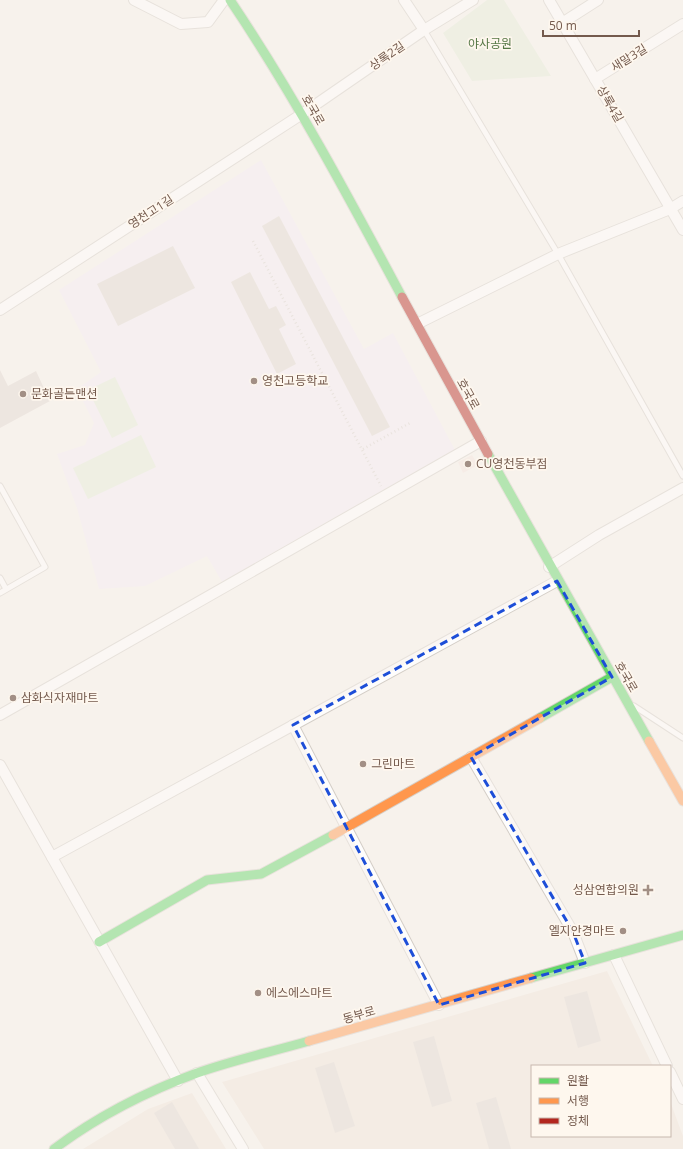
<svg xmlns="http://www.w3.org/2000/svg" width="683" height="1149" font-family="'Open Sans','Noto Sans KR',sans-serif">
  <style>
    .residential { fill: #efe5da }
    .commercial { fill: #f4e5de }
    .education { fill: #f3ebf3 }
    .green { fill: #e4ecd8 }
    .building { fill: #e1d8d1 }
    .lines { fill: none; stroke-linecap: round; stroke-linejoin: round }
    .lane-casing { stroke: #d4cec7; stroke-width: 7 }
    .street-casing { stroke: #d4cec7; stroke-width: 12 }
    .fast-casing { stroke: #d6cfc8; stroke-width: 11 }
    .slow-casing { stroke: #d6cfc8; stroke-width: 11 }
    .jam-casing { stroke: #d6cfc8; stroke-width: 11 }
    .path { stroke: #d8d0cc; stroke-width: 2.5; stroke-dasharray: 1 3; stroke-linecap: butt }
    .lane { stroke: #fefdfc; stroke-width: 5 }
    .street { stroke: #fefdfc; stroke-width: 10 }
    .fast { stroke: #63d668; stroke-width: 9 }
    .slow { stroke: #ff974d; stroke-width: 9 }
    .jam { stroke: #b3261e; stroke-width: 9 }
    .marked { fill: none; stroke: #1d4ed8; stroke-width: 3; stroke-dasharray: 8 5; stroke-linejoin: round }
    .poi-dot { fill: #a28f85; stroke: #fef7ee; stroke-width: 1.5 }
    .labels { text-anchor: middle; stroke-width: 3.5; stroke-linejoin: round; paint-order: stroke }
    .park-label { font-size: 12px; fill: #567846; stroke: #fef7ee }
    .street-label { font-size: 12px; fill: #745a4d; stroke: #fef7ee }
    .poi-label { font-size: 12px; fill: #745a4d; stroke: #fef7ee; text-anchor: start }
  </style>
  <rect width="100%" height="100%" fill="#f7f2ec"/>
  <g class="residential">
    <polygon points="607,971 653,1066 532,1066 532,1136 670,1136 670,1101 683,1136 683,1149 264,1149 222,1082"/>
    <polygon points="192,1093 226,1149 83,1149 148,1109"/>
  </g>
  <polygon class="commercial" points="472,455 478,465 463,473 458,462"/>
  <polygon class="education" points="261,160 364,349 393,333 456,452 222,582 207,556 145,586 99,589 77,508 57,454 85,445 94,423 77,389 101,372 59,290"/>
  <g class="green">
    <polygon points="487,0 504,0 551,76 472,81 443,33"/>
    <polygon points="115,377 138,425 112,438 88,390"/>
    <polygon points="141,435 156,467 88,499 73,468"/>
  </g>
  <g class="building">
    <polygon points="279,216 390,427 372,436 262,226"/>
    <polygon points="173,246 195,288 118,326 97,284"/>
    <polygon points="250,272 269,309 276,306 286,325 279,329 296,364 277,374 231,282"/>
    <polygon points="0,370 8,386 36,371 50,401 0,428"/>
    <polygon points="587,991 601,1041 578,1048 564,997"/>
    <polygon points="434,1036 452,1101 432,1107 413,1042"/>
    <polygon points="334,1062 355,1126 335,1133 315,1068"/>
    <polygon points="496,1097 511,1149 489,1149 476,1103"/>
    <polygon points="172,1102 199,1149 175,1149 154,1113"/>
  </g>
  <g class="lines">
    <defs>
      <g id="lane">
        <polyline points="424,30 558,254 683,476"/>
        <polyline points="0,486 45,567 0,593"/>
        <polyline points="0,578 6,589"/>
        <polyline points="634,706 683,738"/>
      </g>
      <g id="street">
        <polyline points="134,0 181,24 208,22 224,0"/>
        <polyline points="404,0 424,30"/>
        <polyline points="549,0 683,230"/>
        <polyline points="562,23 598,0"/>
        <polyline points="595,79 683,24"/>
        <polyline points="0,310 302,114 424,30 473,0"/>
        <polyline points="417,324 558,254 670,209 683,201"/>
        <polyline points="549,567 599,535 683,488"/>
        <polyline points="0,715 481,441"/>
        <polyline points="293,725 439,1005"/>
        <polyline points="471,757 573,932 585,963"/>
        <polyline points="0,765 178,1081"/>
        <polyline points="52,857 557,581"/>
        <polyline points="614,955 667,1066"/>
        <polyline points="670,1072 683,1099"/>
        <polyline points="197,1073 243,1149"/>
      </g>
      <g id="fast">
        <path d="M230,0C294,95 348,196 402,297"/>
        <polyline points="488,454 649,741"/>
        <polyline points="540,718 612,677"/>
        <polyline points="99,942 207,880 261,874 333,835"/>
        <polyline points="531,978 683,935"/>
        <path d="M54,1149C98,1116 145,1092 197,1073C233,1060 271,1052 309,1041"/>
      </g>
      <g id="slow">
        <polyline points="649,741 683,801"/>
        <polyline points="333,835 540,718"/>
        <polyline points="309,1041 531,978"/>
      </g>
      <polyline id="jam" points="402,297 488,454"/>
    </defs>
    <use href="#lane" class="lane-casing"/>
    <use href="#street" class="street-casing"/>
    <use href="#fast" class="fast-casing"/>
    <use href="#slow" class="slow-casing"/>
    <use href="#jam" class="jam-casing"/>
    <g class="path">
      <polyline points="253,241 381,486"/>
      <polyline points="363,449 410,423"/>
    </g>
    <use href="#lane" class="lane"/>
    <use href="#street" class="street"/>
    <use href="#fast" class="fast"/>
    <use href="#slow" class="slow"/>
    <use href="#jam" class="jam"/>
  </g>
  <path d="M0 0H683V1149H0ZM557,581L612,677L471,757L573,932L585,963L439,1005L293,725Z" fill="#f7f2ec" fill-opacity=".55" fill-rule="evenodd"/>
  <path class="marked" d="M557,581L612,677L471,757L573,932L585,963L439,1005L293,725Z"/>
  <g class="poi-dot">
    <circle cx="254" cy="381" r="4"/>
    <circle cx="23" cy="394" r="4"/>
    <circle cx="468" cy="464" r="4"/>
    <circle cx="13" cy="698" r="4"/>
    <circle cx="363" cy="764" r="4"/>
    <path d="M646 884h4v4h4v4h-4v4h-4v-4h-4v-4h4z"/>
    <circle cx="623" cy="931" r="4"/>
    <circle cx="258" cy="993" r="4"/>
  </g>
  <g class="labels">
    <g class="park-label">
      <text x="490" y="48">야사공원</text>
    </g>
    <g class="street-label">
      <text transform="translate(387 56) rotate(-35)" y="4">상록2길</text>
      <text transform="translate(629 58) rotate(-32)" y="4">새말3길</text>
      <text transform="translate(610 104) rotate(60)" y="4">상록4길</text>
      <text transform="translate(313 110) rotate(60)" y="4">호국로</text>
      <text transform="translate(151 212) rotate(-33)" y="4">영천고1길</text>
      <text transform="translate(468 394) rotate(61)" y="4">호국로</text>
      <text transform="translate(626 677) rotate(60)" y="4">호국로</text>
      <text transform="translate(359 1015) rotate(-16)" y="4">동부로</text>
    </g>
    <g class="poi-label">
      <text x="262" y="385">영천고등학교</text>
      <text x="31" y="398">문화골든맨션</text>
      <text x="476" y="468">CU영천동부점</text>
      <text x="21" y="702">삼화식자재마트</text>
      <text x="371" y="768">그린마트</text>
      <text x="639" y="894" text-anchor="end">성삼연합의원</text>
      <text x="615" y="935" text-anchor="end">엘지안경마트</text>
      <text x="266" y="997">에스에스마트</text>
    </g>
  </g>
  <rect x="531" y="1065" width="140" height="72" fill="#fef7ee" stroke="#c7b8ae"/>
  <rect x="539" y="1078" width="20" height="6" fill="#63d668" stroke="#c7b8ae"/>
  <text x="567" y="1085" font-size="12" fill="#745a4d">원활</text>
  <rect x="539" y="1098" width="20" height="6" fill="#ff974d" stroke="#c7b8ae"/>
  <text x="567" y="1105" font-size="12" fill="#745a4d">서행</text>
  <rect x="539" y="1118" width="20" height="6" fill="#b3261e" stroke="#c7b8ae"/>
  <text x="567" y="1125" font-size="12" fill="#745a4d">정체</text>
  <path d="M543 30v6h96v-6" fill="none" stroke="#745a4d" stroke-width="2"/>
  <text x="549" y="30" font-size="12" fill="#745a4d" stroke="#fef7ee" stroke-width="3" paint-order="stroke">50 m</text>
</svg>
